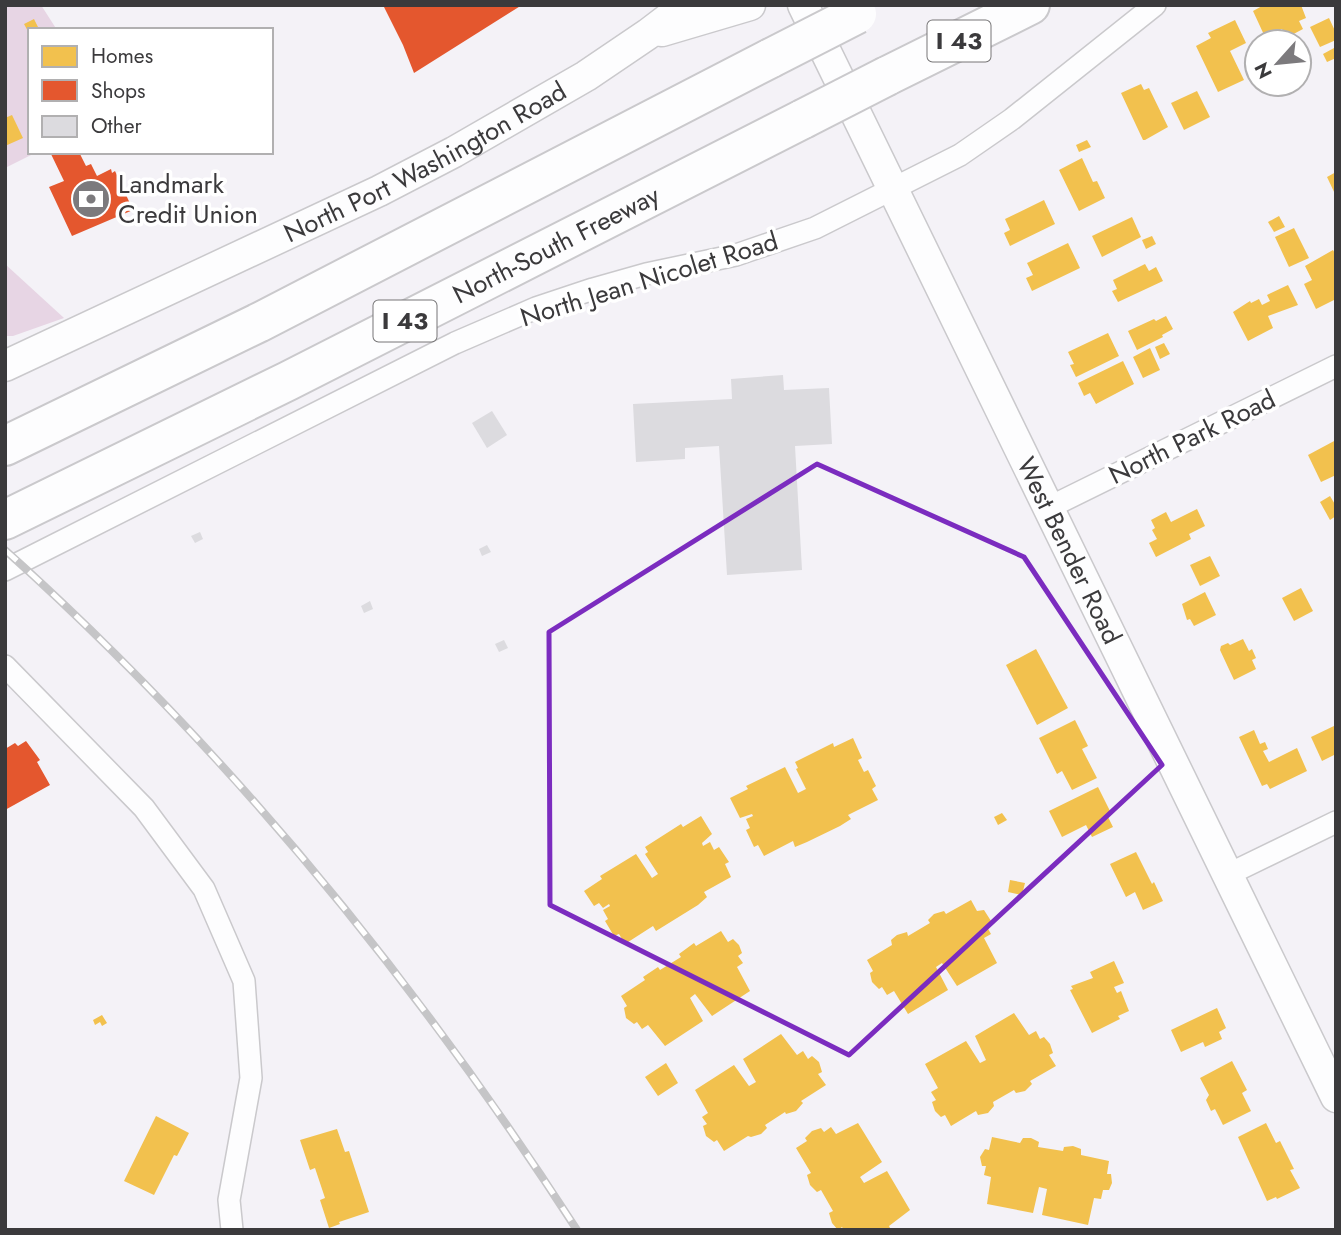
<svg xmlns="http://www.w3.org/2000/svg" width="1341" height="1235" font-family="Jost,sans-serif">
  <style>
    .green { fill: #e7d5e4 }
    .homes { fill: #f2c14e }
    .shops { fill: #e4572e }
    .building { fill: #dcdbdf }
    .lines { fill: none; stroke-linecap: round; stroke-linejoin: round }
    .street-casing { stroke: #cac9cc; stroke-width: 24 }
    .secondary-casing { stroke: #cac9cc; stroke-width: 33 }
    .highway-casing { stroke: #cac9cc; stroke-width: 42 }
    .street { stroke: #fdfdfe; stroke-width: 21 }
    .secondary { stroke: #fdfdfe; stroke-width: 30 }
    .highway { stroke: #fdfdfe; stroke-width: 38 }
    .rail-casing { stroke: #c5c5c7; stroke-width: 8 }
    .rail { stroke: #fff; stroke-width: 5; stroke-dasharray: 16; stroke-linecap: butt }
    .highway-bridge-casing { stroke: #cac9cc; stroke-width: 42; stroke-linecap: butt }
    .highway-bridge { stroke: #fdfdfe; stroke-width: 38 }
    .marked { fill: none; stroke: #7b2cbf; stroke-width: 5; stroke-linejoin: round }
    .labels { text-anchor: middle; stroke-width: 7; stroke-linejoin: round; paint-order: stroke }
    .shield { fill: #fff; stroke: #767576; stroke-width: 2 }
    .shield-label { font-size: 24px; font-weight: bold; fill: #3b3a3c }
    .street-label { font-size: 26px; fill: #3b3a3c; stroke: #fff }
    .poi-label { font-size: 26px; fill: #3b3a3c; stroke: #fff; text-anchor: start }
  </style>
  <rect width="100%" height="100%" fill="#f4f2f7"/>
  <g class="green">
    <polygon points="5,5 41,5 57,30 30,30 30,152 37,152 5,168"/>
    <polygon points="5,264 64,318 13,336 5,336"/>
  </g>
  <g class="homes">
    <polygon points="1264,5 1301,5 1306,18 1299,21 1303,29 1286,38 1282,29 1265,37 1253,11"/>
    <polygon points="1329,18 1336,33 1336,40 1320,47 1310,27"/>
    <polygon points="34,19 39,29 30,30 30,35 24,24"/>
    <polygon points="1235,20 1246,43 1230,51 1244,80 1218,92 1196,46 1211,38 1208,33"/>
    <polygon points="1334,48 1336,58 1327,62 1323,54"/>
    <polygon points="1141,84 1144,90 1149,88 1168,127 1145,140 1143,140 1121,93"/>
    <polygon points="1197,91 1210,117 1184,130 1171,103"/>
    <polygon points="12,115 23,138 5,146 5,118"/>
    <polygon points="1087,140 1091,147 1079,152 1076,145"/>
    <polygon points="1082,158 1093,182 1097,181 1105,198 1079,211 1059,170"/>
    <polygon points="1336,172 1336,196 1327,177"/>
    <polygon points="1044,200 1055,224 1010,246 1004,233 1010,230 1005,219"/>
    <polygon points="1279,216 1285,227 1274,232 1268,222"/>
    <polygon points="1132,217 1141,237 1102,257 1092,236"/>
    <polygon points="1294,228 1309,258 1289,267 1275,237"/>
    <polygon points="1152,236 1156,244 1146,249 1142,240"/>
    <polygon points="1068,243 1080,268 1032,291 1026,278 1033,275 1027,263"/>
    <polygon points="1333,250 1336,255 1336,299 1316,309 1304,284 1312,280 1305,266"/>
    <polygon points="1145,264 1149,271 1156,267 1163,281 1118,302 1112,291 1117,289 1113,280"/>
    <polygon points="1288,285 1298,305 1268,316 1273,328 1248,341 1233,312 1250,301 1251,303 1259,299 1262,305 1270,301 1267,295"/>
    <polygon points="1166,316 1173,329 1162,335 1163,337 1137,350 1128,331 1154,319 1156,321"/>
    <polygon points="1108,333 1119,356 1076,377 1070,365 1074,364 1068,352"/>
    <polygon points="1164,343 1170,354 1160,359 1155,347"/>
    <polygon points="1150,348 1160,370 1143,378 1133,357"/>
    <polygon points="1123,361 1134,384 1096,404 1090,393 1084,396 1078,383"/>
    <polygon points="1336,440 1336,475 1321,482 1308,455"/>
    <polygon points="1330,496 1336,506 1336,516 1330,520 1320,502"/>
    <polygon points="1197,509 1205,526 1189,534 1191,539 1156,557 1149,543 1157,539 1152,530 1155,528 1151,520 1166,512 1171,522"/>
    <polygon points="1210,556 1220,576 1200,586 1190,565"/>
    <polygon points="1301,588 1313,611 1294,621 1282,598"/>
    <polygon points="1205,592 1216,615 1194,626 1190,619 1187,620 1182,604"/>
    <polygon points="1243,639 1249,651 1252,649 1256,658 1252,660 1256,669 1234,680 1220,650 1221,646 1228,643 1230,645"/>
    <polygon points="1036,649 1068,708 1037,725 1006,665"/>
    <polygon points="1075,720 1088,746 1082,749 1097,778 1072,790 1062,771 1057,774 1039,738"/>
    <polygon points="1336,725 1336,754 1322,761 1311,737"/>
    <polygon points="1254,730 1260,744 1265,742 1268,749 1263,751 1269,762 1297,748 1307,771 1270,789 1267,784 1262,786 1239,737"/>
    <polygon points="853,738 862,758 858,760 864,772 868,770 876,786 872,789 878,800 848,815 851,819 840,826 807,842 795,847 793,841 764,856 758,845 754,847 746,830 750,828 746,819 753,816 752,814 740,818 730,798 748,789 746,786 785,767 798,793 806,789 796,769 798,768 795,762 833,743 834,747"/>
    <polygon points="1098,787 1111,813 1107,815 1113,827 1092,837 1086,825 1062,837 1049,811"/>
    <polygon points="1002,813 1007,820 998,825 994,817"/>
    <polygon points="701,816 712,834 702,843 703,846 710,842 714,850 719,847 729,862 725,864 731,877 704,892 707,897 698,905 656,931 653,926 625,944 619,934 614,936 605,921 608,919 603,910 610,906 609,904 603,908 599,903 594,906 584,891 602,879 600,876 636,854 652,878 658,874 645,854 648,852 645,847 681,824 683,827"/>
    <polygon points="1136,852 1152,884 1154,882 1163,901 1143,910 1135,892 1126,897 1110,864"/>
    <polygon points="1010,880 1025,883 1022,895 1008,892"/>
    <polygon points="971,900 977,911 984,910 991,921 987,927 991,934 984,938 997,963 957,986 942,963 936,967 948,990 908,1014 894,991 887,995 882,987 879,989 872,982 870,973 873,971 867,960 892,945 891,940 897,935 907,932 908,936 930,923 928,920 934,914 944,911 946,914"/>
    <polygon points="721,931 728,942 733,939 739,945 742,953 738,956 743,963 737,967 750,991 712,1016 695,994 690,998 703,1021 665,1046 648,1025 642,1029 637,1022 634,1024 626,1018 624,1008 627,1006 621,996 645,980 643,977 658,967 660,970 681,957 679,954 694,943 696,946"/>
    <polygon points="1114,961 1124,983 1114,987 1117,993 1121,991 1129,1011 1118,1016 1120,1019 1092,1033 1070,990 1073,989 1071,986 1093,978 1090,972"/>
    <polygon points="1217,1008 1226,1028 1219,1032 1222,1039 1205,1047 1203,1042 1181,1052 1171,1030"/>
    <polygon points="1014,1013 1029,1035 1036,1031 1040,1039 1044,1037 1050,1044 1053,1053 1049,1055 1056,1066 1030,1081 1032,1084 1025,1091 1016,1093 1014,1090 993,1102 994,1106 988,1113 978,1115 976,1111 951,1126 945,1115 941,1117 935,1111 932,1102 936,1100 931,1092 938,1088 925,1064 966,1041 980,1063 986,1060 975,1036"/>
    <polygon points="102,1015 107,1023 102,1026 100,1022 95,1025 93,1020"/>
    <polygon points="781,1034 797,1055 803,1051 808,1059 812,1056 819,1062 822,1072 818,1074 826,1085 801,1101 803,1103 796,1111 786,1114 785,1112 765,1125 767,1128 761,1134 751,1137 748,1136 724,1151 717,1140 714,1142 706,1136 703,1126 707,1124 702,1117 708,1113 695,1090 734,1065 749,1086 756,1082 743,1059"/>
    <polygon points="1232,1061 1247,1090 1242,1093 1251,1111 1223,1125 1215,1109 1211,1111 1206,1100 1209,1095 1200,1078"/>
    <polygon points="666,1063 678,1083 658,1096 645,1077"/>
    <polygon points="156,1116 189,1133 177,1156 174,1155 154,1195 124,1181"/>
    <polygon points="858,1123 882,1162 860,1177 864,1183 887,1171 910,1210 889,1226 891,1230 844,1230 842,1227 838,1230 832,1223 829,1213 833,1211 821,1190 817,1192 810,1185 807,1175 811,1173 796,1148 807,1141 805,1138 812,1131 821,1128 824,1132 831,1127 836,1134"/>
    <polygon points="1266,1123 1276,1143 1280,1141 1294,1169 1290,1170 1300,1188 1277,1199 1276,1197 1267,1201 1238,1137"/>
    <polygon points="337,1129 345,1152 349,1151 369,1212 339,1222 340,1224 329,1228 320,1200 325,1198 315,1168 310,1170 300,1140"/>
    <polygon points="992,1137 1020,1143 1023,1138 1031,1138 1039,1142 1038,1147 1063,1151 1064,1147 1073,1146 1081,1149 1081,1155 1109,1161 1107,1174 1111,1174 1112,1183 1109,1190 1103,1190 1101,1199 1094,1198 1088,1225 1042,1215 1047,1189 1039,1187 1033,1213 987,1204 991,1177 984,1175 986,1166 982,1166 980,1157 985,1149 989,1150"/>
  </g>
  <g class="shops">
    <polygon points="383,5 522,5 414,73 403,45"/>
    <polygon points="50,152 79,152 86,166 91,164 97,176 111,169 112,173 115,171 133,210 72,236 49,187 64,181"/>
    <polygon points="26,741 40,760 37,762 50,785 5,810 5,749 15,743 18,746"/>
  </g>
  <g class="building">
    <polygon points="783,375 784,390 829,388 832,444 795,446 802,570 727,575 719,446 685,448 685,459 636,462 633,404 732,399 731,379"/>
    <polygon points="492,411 507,435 487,448 472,423"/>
    <polygon points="200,532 203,539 195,543 191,536"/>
    <polygon points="487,545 491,552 482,556 479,549"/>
    <polygon points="370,601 373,609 364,613 361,606"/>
    <polygon points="504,640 508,648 499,652 495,644"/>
  </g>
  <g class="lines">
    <defs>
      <g id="street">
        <polyline points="1048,508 1336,366"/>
        <polyline points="5,570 455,343 536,308 593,289 646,274 736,255 815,228 960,155 1012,119 1155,5"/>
        <polyline points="5,666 144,808 204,889 244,981 251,1078 229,1200 232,1230"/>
        <polyline points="1227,875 1336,822"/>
      </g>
      <g id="secondary">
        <path id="s1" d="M803,5L1336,1097"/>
        <polyline points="662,31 750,5"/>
        <path id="s2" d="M5,366L379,191L454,152L586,76L648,34L686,5"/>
      </g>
      <g id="highway">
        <polyline points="887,76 1030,5"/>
        <polyline points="5,446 258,323 771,58"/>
        <path id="s3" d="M5,520L288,381L803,119"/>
      </g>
    </defs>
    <use href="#street" class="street-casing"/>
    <use href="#secondary" class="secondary-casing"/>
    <use href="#highway" class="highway-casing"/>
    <use href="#street" class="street"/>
    <use href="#secondary" class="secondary"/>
    <use href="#highway" class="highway"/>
    <defs>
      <path id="rail" d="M5,550C226,748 416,981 577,1230"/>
    </defs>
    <use href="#rail" class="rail-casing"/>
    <use href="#rail" class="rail"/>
    <defs>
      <g id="highway-bridge">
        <polyline points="771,58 857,14"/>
        <polyline points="803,119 887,76"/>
      </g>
    </defs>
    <use href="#highway-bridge" class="highway-bridge-casing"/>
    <use href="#highway-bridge" class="highway-bridge"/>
  </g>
  <path class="marked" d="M817,464L1024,557L1162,765L849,1055L550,905L549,632Z"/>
  <defs>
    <symbol id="bank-disc" viewBox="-11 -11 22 22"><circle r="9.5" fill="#7c7a7d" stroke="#fff"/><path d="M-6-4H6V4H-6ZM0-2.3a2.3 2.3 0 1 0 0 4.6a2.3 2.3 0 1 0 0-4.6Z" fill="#fff"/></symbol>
  </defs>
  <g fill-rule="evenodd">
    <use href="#bank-disc" x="69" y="177" width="44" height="44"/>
  </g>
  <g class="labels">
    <g class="shield">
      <rect x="927.5" y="20.5" width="63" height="41" rx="5"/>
      <rect x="373.5" y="300.5" width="63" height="41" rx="5"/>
    </g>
    <g class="shield-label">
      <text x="959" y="49">I 43</text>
      <text x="405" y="329">I 43</text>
    </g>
    <g class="street-label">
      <text dy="9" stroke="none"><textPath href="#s2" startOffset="467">North Port Washington Road</textPath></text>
      <text dy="9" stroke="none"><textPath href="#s3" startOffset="616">North-South Freeway</textPath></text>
      <text transform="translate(649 279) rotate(-17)" y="9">North Jean Nicolet Road</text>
      <text transform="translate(1192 437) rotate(-26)" y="9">North Park Road</text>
      <text dy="9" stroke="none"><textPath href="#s1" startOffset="607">West Bender Road</textPath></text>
    </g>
    <g class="poi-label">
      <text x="118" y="193">Landmark<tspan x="118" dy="30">Credit Union</tspan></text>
    </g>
  </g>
  <rect width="1341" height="1235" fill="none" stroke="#3b3a3c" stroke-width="14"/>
  <rect x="28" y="28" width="245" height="126" fill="#ffffff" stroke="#b1b0b1" stroke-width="2"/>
  <rect x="42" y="46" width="35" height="21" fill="#f2c14e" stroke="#b1b0b1" stroke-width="2"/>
  <text x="91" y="63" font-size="21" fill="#3b3a3c">Homes</text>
  <rect x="42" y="80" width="35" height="21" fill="#e4572e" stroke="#b1b0b1" stroke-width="2"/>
  <text x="91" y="98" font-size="21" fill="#3b3a3c">Shops</text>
  <rect x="42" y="116" width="35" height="21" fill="#dcdbdf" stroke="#b1b0b1" stroke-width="2"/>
  <text x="91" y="133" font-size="21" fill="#3b3a3c">Other</text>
  <g transform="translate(1278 63) rotate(243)"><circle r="33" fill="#ffffff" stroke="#b1b0b1" stroke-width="2"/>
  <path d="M0-5L12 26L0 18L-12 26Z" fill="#7c7a7d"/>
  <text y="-10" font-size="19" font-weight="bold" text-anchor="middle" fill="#3b3a3c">N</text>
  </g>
</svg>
